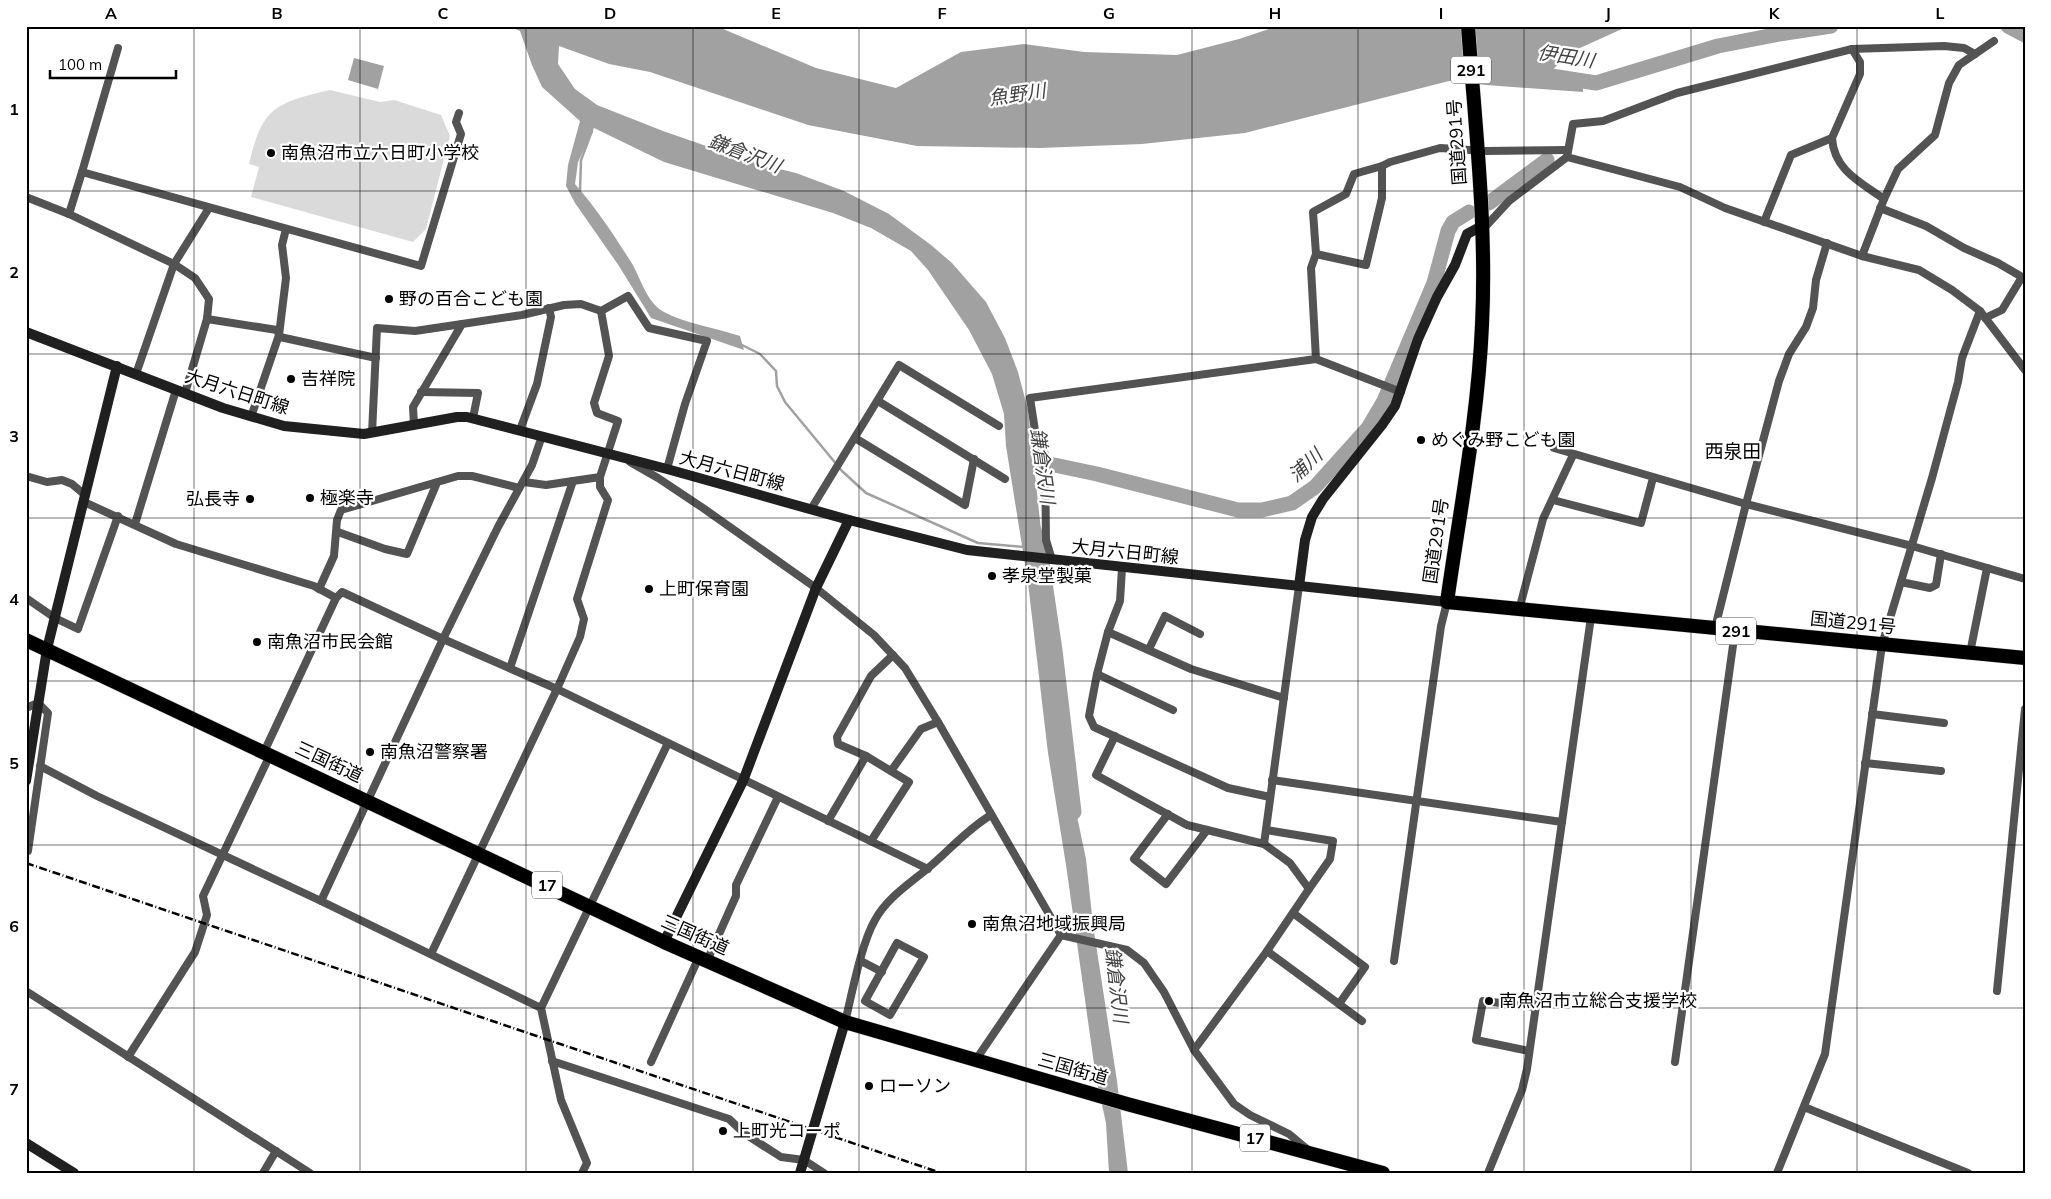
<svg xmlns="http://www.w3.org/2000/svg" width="2051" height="1199" font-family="Mulish,'Noto Sans JP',sans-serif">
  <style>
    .green { fill: #dadada }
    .water { fill: #a1a1a1 }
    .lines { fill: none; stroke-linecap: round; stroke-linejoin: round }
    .stream { stroke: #a1a1a1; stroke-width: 2.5 }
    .river { stroke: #a1a1a1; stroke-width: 15 }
    .highway-casing { stroke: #dbdbdb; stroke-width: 15 }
    .street { stroke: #535353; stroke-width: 8 }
    .secondary { stroke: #202020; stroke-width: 10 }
    .highway { stroke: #000; stroke-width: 14 }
    .rail { stroke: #000; stroke-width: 2.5; stroke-dasharray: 8 2.5 1 2.5; stroke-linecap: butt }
    .grid { fill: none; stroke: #000; stroke-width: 1; stroke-opacity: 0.55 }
    .poi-dot { fill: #000; stroke: #fff; stroke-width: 2 }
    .labels { text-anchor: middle; stroke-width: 4.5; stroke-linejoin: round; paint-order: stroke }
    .shield { fill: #fff; stroke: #4c4c4c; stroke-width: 1 }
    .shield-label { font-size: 16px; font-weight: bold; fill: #000 }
    .street-label { font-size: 18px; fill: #000; stroke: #fff }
    .poi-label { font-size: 18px; fill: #000; stroke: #fff; text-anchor: start }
    .water-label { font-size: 19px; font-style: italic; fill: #424242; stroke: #fff }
    .neighbourhood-label { font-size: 19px; fill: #000; stroke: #fff }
    .neatline { fill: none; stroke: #000; stroke-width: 2 }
    .grid-label { font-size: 16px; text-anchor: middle; font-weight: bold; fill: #000 }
  </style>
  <rect width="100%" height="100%" fill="#fff"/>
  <path class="green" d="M330,90L380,102L394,100L441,115L450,136L426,229L413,242L251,197L259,167L249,164C262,108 274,103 330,90Z"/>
  <g class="water">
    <path d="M508,26H716L816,68L896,88L961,52L1024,44L1084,52L1177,55L1239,39L1278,26H1632L1622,29L1571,52L1542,80L1583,87V92L1486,85L1449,81L1245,133L1142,144L1040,148L917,146L808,125L650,72L609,64L559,46L558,64L575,89L597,105L663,131L755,163L796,173L844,191L889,214L931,245L952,263L986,302L1005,338L1018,372L1028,410L1041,530L1040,579L1063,750L1086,859L1093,925L1117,1081L1128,1173H1109L1106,1123L1096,1078L1066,865L1048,753L1028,583L1006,446L1004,414L992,374L969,330L928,270L911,251L871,228L833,213L664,162L594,128L578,162L575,184C596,208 614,235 631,262C641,278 646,302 664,312C687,324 716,328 740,336L744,350L651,318L619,266L575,203L566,186L568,165L580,121L542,87L532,65L520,31Z"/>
    <polygon points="354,58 384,66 378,89 348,80"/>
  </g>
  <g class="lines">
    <g class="stream">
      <polyline points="580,191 581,160 592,131"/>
      <polyline points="742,345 760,354 776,371 777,386 785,402 842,471 866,493 978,543 1024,547"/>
    </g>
    <g class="river">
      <polyline points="2008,26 2025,35"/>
      <polyline points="1526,72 1596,83 1718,46 1779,34 1831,26"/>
      <polyline points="1489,203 1547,160"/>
      <polyline points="1021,462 1040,462 1097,474 1238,510 1262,510 1292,503 1315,487 1368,428 1384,401 1434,283 1448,231 1453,222 1469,212"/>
      <polyline points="1034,530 1040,549 1055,650 1074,812"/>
    </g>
    <defs>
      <g id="highway">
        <path d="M1468,26C1475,125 1487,225 1482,325C1478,418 1460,510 1447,602L2025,658"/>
        <polyline points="26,640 664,942 845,1022 1127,1104 1383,1173"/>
      </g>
    </defs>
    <use href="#highway" class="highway-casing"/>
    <g class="street">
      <path d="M1832,138C1834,170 1860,182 1884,199"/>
      <polyline points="1485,151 1568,150"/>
      <polyline points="1567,157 1680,187 1725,208 1862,256 1919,270 1952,290 1980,311 2025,370"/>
      <polyline points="82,172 118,48"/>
      <polyline points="26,197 69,214 174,264 195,278 209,299 207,319 185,393"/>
      <polyline points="1880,208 1926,226 1964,248 1998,263 2022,277 2002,310 1985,318"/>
      <polyline points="69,214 82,172 421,266 461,134 456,122 459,113"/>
      <polyline points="1764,222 1791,155 1832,138 1860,74 1860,62 1852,49"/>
      <polyline points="1482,226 1486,226 1509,201 1567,157 1573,124 1603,121 1677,93 1852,49 1944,46 1964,48 1975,54"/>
      <polyline points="1316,254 1313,212 1346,194 1354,174 1382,166"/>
      <polyline points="1862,256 1884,199 1898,169 1935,135 1949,83 1959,65 1994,41"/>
      <polyline points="207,319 277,330 280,337 376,358"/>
      <polyline points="1316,359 1311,268 1316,254 1366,265 1382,198 1382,166 1390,162 1440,148 1470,150"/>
      <polyline points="136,374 174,264 209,208"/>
      <polyline points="421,392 478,393 473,418"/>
      <polyline points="878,401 1005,479"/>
      <polyline points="251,417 279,335 286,278 282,245 286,229"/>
      <polyline points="414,425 413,407 462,324 522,315 564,305 581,304 601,311"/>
      <polyline points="520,430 537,384 551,317 549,308"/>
      <polyline points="372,433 377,328 415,331 462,324"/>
      <polyline points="855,438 965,505 974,459"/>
      <polyline points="1554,448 1746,504 1912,546 2025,579"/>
      <polyline points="630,462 658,478 703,508 816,588 874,635 905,668 938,722 1061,935 1127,950 1144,963 1164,992 1194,1050 1234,1104 1250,1115 1289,1134 1307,1149"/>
      <polyline points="26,476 47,482 62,480 72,484 85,495"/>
      <polyline points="524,482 546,485 573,481"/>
      <polyline points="1553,500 1641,523 1653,478"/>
      <polyline points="84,502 176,544 314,586 336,598"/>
      <polyline points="811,509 899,365 999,426"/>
      <polyline points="135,524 176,390"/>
      <polyline points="338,532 385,549 407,554 436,485 435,483"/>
      <polyline points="1052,560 1046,540 1045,454 1036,437 1030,398 1316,359 1401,392"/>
      <polyline points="1122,568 1120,601 1108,632 1097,674 1089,716 1094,727 1228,788 1270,797"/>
      <polyline points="1901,582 1930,588 1936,585 1941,554"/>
      <polyline points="319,589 334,556 337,520 341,510 458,476 472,476 519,488"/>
      <polyline points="26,598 55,618 78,629 118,516"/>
      <polyline points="1519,610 1543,519 1573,455"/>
      <polyline points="1715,628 1746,504 1779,381 1789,354 1806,327 1813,308 1816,280 1827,243"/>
      <polyline points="1108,632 1191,669 1284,698"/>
      <polyline points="1149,649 1165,616 1200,634"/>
      <polyline points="1970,653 1987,568"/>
      <polyline points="510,668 573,481 600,477 618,421 597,413 594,403 609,356 601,311 628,296 649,328 707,341 685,404 667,469"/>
      <polyline points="1097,674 1173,710"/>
      <polyline points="26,708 38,703 48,713 28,851 26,850"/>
      <polyline points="1872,714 1944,723"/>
      <polyline points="1115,736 1096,775 1187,825 1264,844 1290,863 1309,889 1267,951 1194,1050"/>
      <polyline points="264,752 336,598 342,592 443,639 557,689 928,869"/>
      <polyline points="1865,763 1941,771"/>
      <polyline points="40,766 97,796 321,901 443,639 498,527 532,465 542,436"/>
      <polyline points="891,771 921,729 938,722"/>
      <polyline points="1272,780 1562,822"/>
      <polyline points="1168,814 1134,859 1166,884 1207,830"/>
      <polyline points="828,821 866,756"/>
      <polyline points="1266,830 1333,841 1330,859 1309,889"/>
      <polyline points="871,841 909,782 866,756 838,744 837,737 871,676 893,655"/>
      <polyline points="1264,844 1299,586"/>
      <polyline points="321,901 541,1008"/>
      <polyline points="1293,913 1365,967 1339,1004"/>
      <polygon points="897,943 924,957 890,1015 865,1001"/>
      <polyline points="1267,951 1362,1021"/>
      <polyline points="431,954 557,689 580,637 584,619 577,599 608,500 600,487 600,477"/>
      <polyline points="707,961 736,896 736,885 778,797"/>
      <polyline points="861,961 882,972"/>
      <polyline points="1394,961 1441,626 1447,602"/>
      <polyline points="26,991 310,1173"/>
      <polyline points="1997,991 2025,709"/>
      <path d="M845,1022C852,994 861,944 875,920C886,899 909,884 927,869C949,851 966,830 991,815"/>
      <polyline points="1529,1051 1476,1040 1483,1001 1536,1007"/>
      <polyline points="128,1057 195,952 207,915 203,896 270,755"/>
      <polyline points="552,1061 729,1119 745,1134 781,1157 804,1160 824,1173"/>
      <polyline points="975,1061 1061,935"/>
      <polyline points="651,1062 699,957"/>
      <polyline points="1675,1062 1735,631"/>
      <polyline points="1804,1107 1968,1173"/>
      <polyline points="263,1173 276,1151"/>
      <polyline points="582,1173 587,1163 561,1100 541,1008 668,743"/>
      <polyline points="1488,1173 1522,1090 1527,1069 1591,617"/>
      <polyline points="1777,1173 1825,1054 1882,645 1932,478 1958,382 1962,358 1980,311"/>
    </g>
    <g class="secondary">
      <polyline points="26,332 223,408 284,426 364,434 457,417 467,417 667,469 849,520 967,550 1447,602"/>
      <polyline points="1299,586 1305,540 1312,517 1323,499 1382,425 1395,406 1418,339 1437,297 1455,265 1467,234 1482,226"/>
      <polyline points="26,781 47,649 117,366"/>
      <polyline points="664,942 743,781 816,588 849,520"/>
      <polyline points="26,1143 74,1173"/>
      <polyline points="800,1173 845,1022"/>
    </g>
    <use href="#highway" class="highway"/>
    <polyline class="rail" points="26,863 941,1173"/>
  </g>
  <path class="grid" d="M194,26V1173M360,26V1173M526,26V1173M693,26V1173M859,26V1173M1026,26V1173M1192,26V1173M1358,26V1173M1524,26V1173M1691,26V1173M1857,26V1173M26,191H2025M26,354H2025M26,518H2025M26,681H2025M26,845H2025M26,1008H2025"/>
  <g class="poi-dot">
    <circle cx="271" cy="153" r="5"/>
    <circle cx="389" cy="299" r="5"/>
    <circle cx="291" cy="379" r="5"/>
    <circle cx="1421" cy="440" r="5"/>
    <circle cx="310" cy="498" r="5"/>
    <circle cx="250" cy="499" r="5"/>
    <circle cx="992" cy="576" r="5"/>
    <circle cx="649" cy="589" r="5"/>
    <circle cx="257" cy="642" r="5"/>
    <circle cx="370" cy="752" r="5"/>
    <circle cx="972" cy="924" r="5"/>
    <circle cx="1489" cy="1001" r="5"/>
    <circle cx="869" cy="1086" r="5"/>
    <circle cx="723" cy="1131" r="5"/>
  </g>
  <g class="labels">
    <g class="shield">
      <rect x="1451" y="56.5" width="40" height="27" rx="4"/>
      <rect x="1716" y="617.5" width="40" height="27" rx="4"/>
      <rect x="532" y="871.5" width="30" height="27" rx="4"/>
      <rect x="1240" y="1124.5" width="30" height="27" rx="4"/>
    </g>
    <g class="shield-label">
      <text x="1471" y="76">291</text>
      <text x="1736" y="637">291</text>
      <text x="547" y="891">17</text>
      <text x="1255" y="1144">17</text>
    </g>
    <g class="street-label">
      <text transform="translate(1457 142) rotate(-94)" y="6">国道291号</text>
      <text transform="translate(237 392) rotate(18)" y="6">大月六日町線</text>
      <text transform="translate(732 471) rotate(15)" y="6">大月六日町線</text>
      <text transform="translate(1436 541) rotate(-82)" y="6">国道291号</text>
      <text transform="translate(1125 552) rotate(6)" y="6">大月六日町線</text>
      <text transform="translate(1853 623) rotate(6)" y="6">国道291号</text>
      <text transform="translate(329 762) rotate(25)" y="6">三国街道</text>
      <text transform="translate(695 935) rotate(24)" y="6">三国街道</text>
      <text transform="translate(1073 1069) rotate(16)" y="6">三国街道</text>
    </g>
    <g class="poi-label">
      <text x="281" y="159">南魚沼市立六日町小学校</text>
      <text x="399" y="305">野の百合こども園</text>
      <text x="301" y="385">吉祥院</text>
      <text x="1431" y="446">めぐみ野こども園</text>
      <text x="320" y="504">極楽寺</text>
      <text x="240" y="505" text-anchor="end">弘長寺</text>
      <text x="1002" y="582">孝泉堂製菓</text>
      <text x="659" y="595">上町保育園</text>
      <text x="267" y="648">南魚沼市民会館</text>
      <text x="380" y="758">南魚沼警察署</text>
      <text x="982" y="930">南魚沼地域振興局</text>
      <text x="1499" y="1007">南魚沼市立総合支援学校</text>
      <text x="879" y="1092">ローソン</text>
      <text x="733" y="1137">上町光コーポ</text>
    </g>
    <g class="water-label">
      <text transform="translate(1566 56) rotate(9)" y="7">伊田川</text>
      <text transform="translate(1017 94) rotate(-8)" y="7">魚野川</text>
      <text transform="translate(745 153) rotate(21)" y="7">鎌倉沢川</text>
      <text transform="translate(1305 465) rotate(-43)" y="7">浦川</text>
      <text transform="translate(1043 466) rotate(82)" y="7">鎌倉沢川</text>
      <text transform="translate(1117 985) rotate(83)" y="7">鎌倉沢川</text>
    </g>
    <g class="neighbourhood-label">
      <text x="1733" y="458">西泉田</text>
    </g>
  </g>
  <rect width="2051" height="1199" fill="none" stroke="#ffffff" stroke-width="55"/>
  <path d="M50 70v8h126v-8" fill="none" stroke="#000000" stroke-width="2.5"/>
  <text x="58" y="70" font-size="15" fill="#000000" stroke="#ffffff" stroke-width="4" paint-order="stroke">100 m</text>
  <rect x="28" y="28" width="1996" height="1144" class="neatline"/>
  <g class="grid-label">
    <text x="111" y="19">A</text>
    <text x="277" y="19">B</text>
    <text x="443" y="19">C</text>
    <text x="610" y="19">D</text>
    <text x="776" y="19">E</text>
    <text x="942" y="19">F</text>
    <text x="1109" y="19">G</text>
    <text x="1275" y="19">H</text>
    <text x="1441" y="19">I</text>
    <text x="1608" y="19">J</text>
    <text x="1774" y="19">K</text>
    <text x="1940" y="19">L</text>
    <text x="14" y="115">1</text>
    <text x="14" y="278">2</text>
    <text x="14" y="442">3</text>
    <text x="14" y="605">4</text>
    <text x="14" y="769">5</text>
    <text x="14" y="932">6</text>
    <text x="14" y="1095">7</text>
  </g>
</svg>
